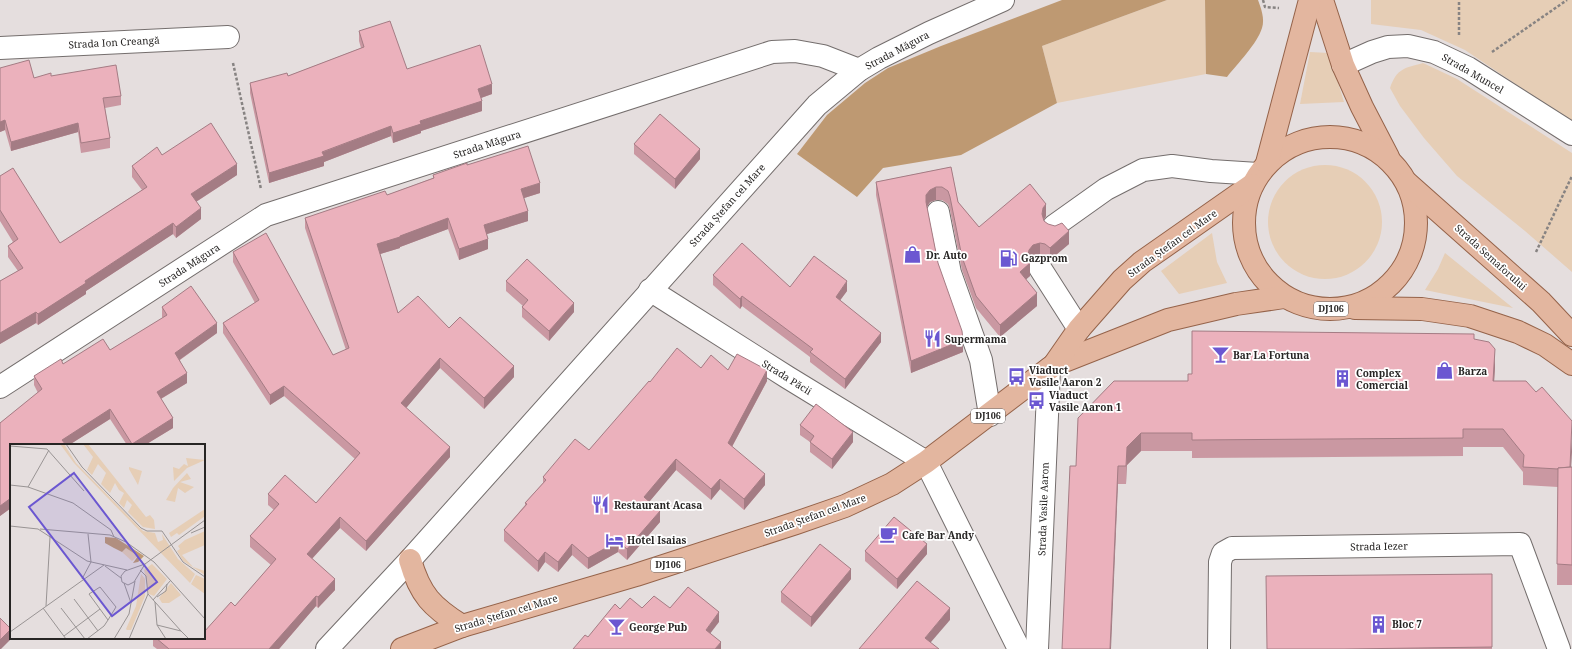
<svg xmlns="http://www.w3.org/2000/svg" width="1572" height="649" font-family="'Noto Serif',serif">
  <style>
    .green { fill: #e6ceb6 }
    .forest { fill: #be9972 }
    .lines { fill: none; stroke-linecap: round; stroke-linejoin: round }
    .minor-casing { stroke: #746e6d; stroke-width: 24 }
    .major-casing { stroke: #95634a; stroke-width: 24 }
    .path { stroke: #878382; stroke-width: 2.5; stroke-dasharray: 3 2; stroke-linecap: butt }
    .minor { stroke: #fff; stroke-width: 22 }
    .major { stroke: #e3b69f; stroke-width: 22 }
    .wall { fill: #ca98a2 }
    .shaded-wall { fill: #a47c84 }
    .building { fill: #ebb1bc; stroke: #a47c84 }
    .labels { text-anchor: middle; stroke-width: 3.5; stroke-linejoin: round; paint-order: stroke }
    .shield { fill: #fff; stroke: #686666; stroke-width: 1 }
    .shield-label { font-size: 9px; font-weight: bold; fill: #272524 }
    .street-label { font-size: 10px; fill: #272524; stroke: #fff }
    .poi-label { font-size: 10px; font-weight: bold; fill: #272524; stroke: #fff; text-anchor: start }
    .inset-road { fill: none; stroke: #999494; stroke-width: 1 }
    .view { fill: #6b57d1; fill-opacity: 0.15; stroke: #6b57d1; stroke-width: 2 }
    .inset-edge { fill: none; stroke: #272524; stroke-width: 2 }
  </style>
  <rect width="100%" height="100%" fill="#e5dede"/>
  <g class="green">
    <polygon points="1167,0 1205,0 1206,74 1057,103 1042,46"/>
    <polygon points="1371,0 1572,0 1572,122 1465,50 1421,30 1371,24"/>
    <polygon points="1310,52 1329,53 1344,102 1300,104"/>
    <path d="M1423,63L1457,79L1572,153V272L1525,231L1457,176L1424,138L1400,106L1390,88C1397,68 1405,68 1423,63Z"/>
    <circle cx="1325" cy="222" r="57"/>
    <polygon points="1212,233 1217,262 1227,283 1179,294 1161,271"/>
    <polygon points="1445,253 1513,308 1425,290 1438,269"/>
  </g>
  <g class="forest">
    <polygon points="1062,0 1167,0 1042,46 1057,103 961,155 883,168 857,197 797,154 827,115 865,83 888,68 941,46"/>
    <path d="M1205,0H1258C1261,8 1265,19 1262,28C1257,44 1238,63 1227,77L1206,74Z"/>
  </g>
  <g class="lines">
    <defs>
      <g id="minor">
        <polyline points="0,48 228,37"/>
        <polyline points="1343,65 1372,52 1388,47 1408,46 1434,52 1468,68 1572,134"/>
        <polyline points="938,212 950,273 981,360 990,415"/>
        <polyline points="1054,226 1106,189 1143,170 1172,166 1211,171 1258,174"/>
        <polyline points="1040,268 1079,329"/>
        <polyline points="650,290 787,377 926,462 1019,649"/>
        <polyline points="0,387 266,215 772,52 795,51 823,56 859,70"/>
        <polyline points="327,649 410,560 817,105 859,70 879,58 929,33 1003,0"/>
        <polyline points="1037,649 1049,369"/>
        <polyline points="1219,649 1220,562 1223,553 1232,548 1520,544 1559,649"/>
      </g>
      <g id="major">
        <polyline points="1322,0 1343,65 1362,107 1388,157"/>
        <circle cx="1330" cy="223" r="86"/>
        <polyline points="1267,163 1310,0"/>
        <polyline points="1407,183 1541,302 1572,335"/>
        <polyline points="1355,308 1422,309 1470,316 1518,332 1545,345 1572,364"/>
        <polyline points="1054,365 1168,320 1236,304 1284,297"/>
        <path d="M410,560C420,595 432,607 462,626"/>
        <polyline points="402,649 462,626 636,575 796,523 845,506 892,484 926,462 1054,365 1079,329 1122,280 1142,262 1252,185"/>
      </g>
    </defs>
    <use href="#minor" class="minor-casing"/>
    <use href="#major" class="major-casing"/>
    <g class="path">
      <polyline points="1263,0 1265,7 1279,8"/>
      <polyline points="1459,35 1459,0"/>
      <polyline points="1492,52 1567,0"/>
      <polyline points="233,63 261,189"/>
      <polyline points="1536,252 1572,176"/>
    </g>
    <use href="#minor" class="minor"/>
    <use href="#major" class="major"/>
  </g>
  <g class="wall">
    <polygon points="359,31 407,69 492,94 481,98 482,111 421,131 421,133 393,143 391,136 324,162 324,166 269,183 250,93 250,83 288,76 361,48 359,41"/>
    <polygon points="0,68 34,78 51,76 121,96 121,105 105,108 110,138 110,148 81,153 78,132 11,151 5,130 0,132"/>
    <polygon points="634,144 700,159 675,189 634,154"/>
    <polygon points="162,155 237,175 196,202 201,219 176,238 173,234 86,291 86,294 38,325 36,323 0,344 0,281 18,271 8,257 8,246 13,242 0,221 0,176 60,243 142,190 132,177 132,166"/>
    <polygon points="467,165 540,193 524,198 528,221 487,234 488,249 459,260 448,229 400,247 400,248 380,254 398,313 449,328 514,377 484,409 440,368 406,408 450,457 366,551 340,528 312,559 335,590 318,608 316,606 279,649 157,649 153,646 153,638 204,638 235,606 271,565 250,547 250,536 274,510 268,505 268,494 316,503 355,459 284,396 270,405 223,333 223,323 255,303 233,262 233,252 333,355 346,350 305,228 305,218 387,195 433,178 433,175"/>
    <polygon points="951,167 958,202 979,227 1046,216 1044,220 1044,221 1069,244 1050,260 1045,257 1040,256 1033,258 1030,262 1030,276 1026,279 1037,306 1000,337 976,308 962,270 950,210 948,204 942,200 936,200 930,202 927,207 938,263 963,352 911,373 876,195 876,182"/>
    <polygon points="713,275 790,287 847,291 840,300 881,342 845,389 810,362 810,357 742,306 740,309 713,285"/>
    <polygon points="506,281 574,312 549,341 522,317 522,307 523,306 506,291"/>
    <polygon points="162,307 217,333 180,360 187,383 161,399 173,428 145,445 127,445 110,419 69,445 11,445 11,508 0,516 0,423 38,393 34,385 34,376 63,364 110,350 163,318 162,317"/>
    <polygon points="1474,339 1495,367 1494,381 1571,467 1572,467 1572,585 1557,585 1558,487 1523,485 1523,472 1503,447 1463,447 1463,456 1192,458 1192,451 1141,451 1127,465 1126,484 1118,484 1076,466 1188,381"/>
    <polygon points="701,368 728,370 767,381 732,447 765,485 744,510 720,489 711,500 676,470 649,502 660,522 627,560 618,552 588,569 572,555 558,572 545,562 538,572 504,541 504,530 525,505 525,503 543,483 543,477 589,450 650,382"/>
    <polygon points="800,425 853,442 832,469 810,452 810,442 800,435"/>
    <polygon points="865,551 927,554 897,589 865,561"/>
    <polygon points="1492,574 1492,649 1267,649"/>
    <polygon points="851,579 811,627 781,602 781,592"/>
  </g>
  <g class="shaded-wall">
    <polygon points="492,84 492,94 478,99 478,89"/>
    <polygon points="482,101 482,111 421,131 421,133 393,143 393,133 420,121"/>
    <polygon points="5,120 5,130 0,132 0,122"/>
    <polygon points="78,123 78,132 11,151 11,142"/>
    <polygon points="391,126 391,136 324,162 324,166 269,183 269,173"/>
    <polygon points="700,149 700,159 675,189 675,179"/>
    <polygon points="237,164 237,175 191,205 191,194"/>
    <polygon points="540,183 540,193 521,199 521,189"/>
    <polygon points="936,187 936,200 930,202 926,208 926,195 930,190"/>
    <polygon points="1046,204 1046,216 1043,221 1042,214 1043,208"/>
    <polygon points="201,208 201,219 176,238 176,227"/>
    <polygon points="528,211 528,221 484,235 484,225"/>
    <polygon points="448,218 448,229 400,247 400,248 377,255 377,244"/>
    <polygon points="173,223 173,234 86,291 86,294 38,325 38,314 85,281"/>
    <polygon points="1069,231 1069,244 1050,260 1050,248"/>
    <polygon points="488,239 488,249 459,260 459,249"/>
    <polygon points="1040,243 1040,256 1033,258 1029,263 1030,263 1030,276 1020,285 1020,272 1028,255 1029,250 1033,245"/>
    <polygon points="847,281 847,291 836,306 836,297"/>
    <polygon points="1037,293 1037,306 1000,337 1000,325"/>
    <polygon points="742,296 742,306 740,309 740,299"/>
    <polygon points="574,303 574,312 549,341 549,331"/>
    <polygon points="36,312 36,323 0,344 0,333"/>
    <polygon points="217,323 217,333 175,363 175,353"/>
    <polygon points="881,333 881,342 845,389 845,379"/>
    <polygon points="963,340 963,352 911,373 911,361"/>
    <polygon points="1495,349 1495,367 1493,399 1493,381"/>
    <polygon points="440,358 440,368 401,414 401,403"/>
    <polygon points="514,366 514,377 484,409 484,398"/>
    <polygon points="767,370 767,381 728,454 728,443"/>
    <polygon points="187,373 187,383 157,401 157,392"/>
    <polygon points="284,386 284,396 270,405 270,395"/>
    <polygon points="110,409 110,419 69,445 62,445 62,440"/>
    <polygon points="173,418 173,428 145,445 132,445 132,444"/>
    <polygon points="853,432 853,442 832,469 832,459"/>
    <polygon points="1141,433 1141,451 1127,465 1126,484 1127,447"/>
    <polygon points="1572,434 1572,452 1570,487 1570,469"/>
    <polygon points="450,447 450,457 366,551 366,541"/>
    <polygon points="676,459 676,470 644,508 644,497"/>
    <polygon points="1118,466 1118,484 1111,649 1110,649"/>
    <polygon points="765,474 765,485 744,510 744,499"/>
    <polygon points="720,479 720,489 711,500 711,489"/>
    <polygon points="11,498 11,508 0,516 0,506"/>
    <polygon points="660,511 660,522 627,560 627,549"/>
    <polygon points="340,517 340,528 307,564 307,554"/>
    <polygon points="618,541 618,552 588,569 588,558"/>
    <polygon points="572,544 572,555 558,572 558,562"/>
    <polygon points="927,544 927,554 897,589 897,579"/>
    <polygon points="545,552 545,562 538,572 538,561"/>
    <polygon points="851,569 851,579 811,627 811,617"/>
    <polygon points="335,579 335,590 318,608 318,597"/>
    <polygon points="316,596 316,606 279,649 269,649"/>
    <polygon points="950,608 950,620 925,649 925,638"/>
    <polygon points="719,612 719,622 706,639 706,630"/>
    <polygon points="11,629 11,639 1,649 0,649 0,640"/>
    <polygon points="721,642 721,649 715,649"/>
  </g>
  <g class="building">
    <polygon points="390,21 407,69 480,45 492,84 478,89 482,101 420,121 421,124 393,133 391,126 322,152 324,156 269,173 250,83 287,73 288,76 364,47 359,31"/>
    <polygon points="29,60 34,78 51,73 51,76 116,65 121,96 103,98 110,138 81,143 78,123 11,142 5,120 0,122 0,68"/>
    <polygon points="660,114 700,149 675,179 634,144"/>
    <polygon points="211,123 237,164 191,194 201,208 176,227 173,223 85,281 86,283 38,314 36,312 0,333 0,281 23,268 8,246 18,239 0,210 0,176 13,168 60,243 147,187 132,166 157,147 162,155"/>
    <polygon points="528,146 540,183 521,189 528,211 484,225 488,239 459,249 448,218 400,236 400,237 377,244 398,313 418,296 449,328 460,317 514,366 484,398 440,358 401,403 450,447 366,541 340,517 307,554 335,579 318,597 316,596 269,649 169,649 156,638 204,638 204,632 231,602 235,606 276,559 250,536 279,504 268,494 285,475 316,503 360,453 284,386 270,395 223,323 259,300 233,252 266,233 333,355 349,348 305,218 385,191 387,195 434,178 433,175 467,163 467,165"/>
    <polygon points="951,167 958,202 979,227 1030,184 1046,204 1043,208 1042,214 1044,221 1048,224 1055,226 1062,223 1069,231 1050,248 1045,244 1040,243 1033,245 1029,250 1028,255 1030,263 1020,272 1037,293 1000,325 976,296 962,257 950,197 948,191 942,187 936,187 930,190 926,195 926,202 938,263 962,331 963,340 911,361 876,182"/>
    <polygon points="742,243 790,287 814,256 847,281 836,297 881,333 845,379 810,352 813,349 742,296 740,299 713,275"/>
    <polygon points="527,259 574,303 549,331 522,307 528,300 506,281"/>
    <polygon points="191,286 217,323 175,353 187,373 157,392 173,418 132,444 110,409 62,440 66,445 11,445 11,498 0,506 0,423 42,389 34,376 61,359 63,364 103,339 110,350 167,315 162,307"/>
    <polygon points="1192,331 1474,334 1474,339 1489,342 1495,349 1493,381 1526,381 1536,392 1542,387 1572,421 1570,467 1558,468 1558,469 1523,467 1524,455 1503,429 1463,429 1463,438 1192,440 1192,433 1141,433 1127,447 1126,466 1118,466 1110,649 1062,649 1070,466 1076,466 1078,418 1114,381 1188,381 1188,374 1192,374"/>
    <polygon points="677,348 701,368 711,355 728,370 737,354 767,370 728,443 765,474 744,499 720,479 711,489 676,459 644,497 660,511 627,549 618,541 588,558 572,544 558,562 545,552 538,561 504,530 527,504 525,503 546,480 543,477 575,439 589,450 649,381 650,382"/>
    <polygon points="816,404 853,432 832,459 810,442 814,436 800,425"/>
    <polygon points="1572,467 1572,565 1557,564 1558,468"/>
    <polygon points="894,517 927,544 897,579 865,551"/>
    <polygon points="820,544 851,569 811,617 781,592"/>
    <polygon points="1492,574 1492,647 1345,649 1267,649 1266,576"/>
    <polygon points="917,581 950,608 925,638 939,649 859,649"/>
    <polygon points="688,587 719,612 706,630 721,642 715,649 573,649 585,635 588,637 615,604 620,609 630,598 642,608 654,596 670,608"/>
    <polygon points="0,618 11,629 0,640"/>
  </g>
  <defs>
    <symbol id="shop-bare" viewBox="-9 -9 18 18"><path d="M-5-2.5h2.3a2.7 3.5 0 0 1 5.4 0H5L5.5 6h-11ZM-1.5-2.5h3a1.5 2.3 0 0 0-3 0Z" fill="#6b57d1" stroke="#fff" stroke-width="2.5" paint-order="stroke"/></symbol>
    <symbol id="fuel-bare" viewBox="-9 -9 18 18"><path d="M-5.5-6h7V0h2V4h1.3V-2.5L3-4.5l.8-.8L6-3V5H2.5V1h-1V6h-7ZM-4.2-4.7v3.2H.2V-4.7Z" fill="#6b57d1" stroke="#fff" stroke-width="2.5" paint-order="stroke"/></symbol>
    <symbol id="restaurant-bare" viewBox="-9 -9 18 18"><path d="M-5-6h1v4h1v-4h1v4h1v-4h1v5L-1.5 .5V6h-2V.5L-5-1ZM5-6V6H3V1.5H1.5Q1.5-4 5-6Z" fill="#6b57d1" stroke="#fff" stroke-width="2.5" paint-order="stroke"/></symbol>
    <symbol id="bar-bare" viewBox="-9 -9 18 18"><path d="M-6-5H6L.8 .8V4.5H3.5V6h-7V4.5H-.8V.8Z" fill="#6b57d1" stroke="#fff" stroke-width="2.5" paint-order="stroke"/></symbol>
    <symbol id="bus-bare" viewBox="-9 -9 18 18"><path d="M-5-6H5V4H4V6H2V4H-2V6H-4V4H-5ZM-3.5-4V0h7V-4ZM-3.5 1.2v1.5H-2V1.2ZM2 1.2v1.5H3.5V1.2Z" fill="#6b57d1" stroke="#fff" stroke-width="2.5" paint-order="stroke"/></symbol>
    <symbol id="building-bare" viewBox="-9 -9 18 18"><path d="M-4-6H4V6H1V3H-1V6H-4ZM-2.5-4.3h1.7v1.8h-1.7ZM.8-4.3h1.7v1.8H.8ZM-2.5-1h1.7V.8h-1.7ZM.8-1h1.7V.8H.8Z" fill="#6b57d1" stroke="#fff" stroke-width="2.5" paint-order="stroke"/></symbol>
    <symbol id="cafe-bare" viewBox="-9 -9 18 18"><path d="M-5.5-4.5H6V0H3Q3 3.5 0 3.5H-2.5Q-5.5 3.5-5.5 0ZM3-3.2v2h1.7v-2ZM-6 4.5H4V6H-6Z" fill="#6b57d1" stroke="#fff" stroke-width="2.5" paint-order="stroke"/></symbol>
    <symbol id="hotel-bare" viewBox="-9 -9 18 18"><path d="M-6-4.5h1.5V1H6V5H4.5V3h-9V5H-6ZM-4 0a1.8 1.8 0 1 1 3.6 0ZM.5 0V-2.5h3Q6-2.5 6 0Z" fill="#6b57d1" stroke="#fff" stroke-width="2.5" paint-order="stroke"/></symbol>
  </defs>
  <g fill-rule="evenodd">
    <use href="#shop-bare" x="900" y="242" width="25" height="25"/>
    <use href="#fuel-bare" x="996" y="246" width="25" height="25"/>
    <use href="#restaurant-bare" x="920" y="326" width="25" height="25"/>
    <use href="#bar-bare" x="1208" y="342" width="25" height="25"/>
    <use href="#shop-bare" x="1432" y="358" width="25" height="25"/>
    <use href="#bus-bare" x="1004" y="364" width="25" height="25"/>
    <use href="#building-bare" x="1330" y="366" width="25" height="25"/>
    <use href="#bus-bare" x="1024" y="388" width="25" height="25"/>
    <use href="#restaurant-bare" x="588" y="492" width="25" height="25"/>
    <use href="#cafe-bare" x="876" y="522" width="25" height="25"/>
    <use href="#hotel-bare" x="602" y="528" width="25" height="25"/>
    <use href="#building-bare" x="1366" y="612" width="25" height="25"/>
    <use href="#bar-bare" x="604" y="614" width="25" height="25"/>
  </g>
  <g class="labels">
    <g class="shield">
      <rect x="1314" y="302" width="34" height="14" rx="3"/>
      <rect x="971" y="409" width="34" height="14" rx="3"/>
      <rect x="651" y="558" width="34" height="14" rx="3"/>
    </g>
    <g class="shield-label">
      <text x="1331" y="312">DJ106</text>
      <text x="988" y="419">DJ106</text>
      <text x="668" y="568">DJ106</text>
    </g>
    <g class="street-label">
      <text transform="translate(114 42) rotate(-3)" y="4">Strada Ion Creangă</text>
      <text transform="translate(897 50) rotate(-28)" y="4">Strada Măgura</text>
      <text transform="translate(1473 73) rotate(30)" y="4">Strada Muncel</text>
      <text transform="translate(487 144) rotate(-18)" y="4">Strada Măgura</text>
      <text transform="translate(727 205) rotate(-48)" y="4">Strada Ștefan cel Mare</text>
      <text transform="translate(1172 243) rotate(-36)" y="4">Strada Ștefan cel Mare</text>
      <text transform="translate(1491 257) rotate(42)" y="4">Strada Semaforului</text>
      <text transform="translate(189 265) rotate(-33)" y="4">Strada Măgura</text>
      <text transform="translate(787 377) rotate(32)" y="4">Strada Păcii</text>
      <text transform="translate(1043 509) rotate(-88)" y="4">Strada Vasile Aaron</text>
      <text transform="translate(815 515) rotate(-20)" y="4">Strada Ștefan cel Mare</text>
      <text transform="translate(1379 546) rotate(-1)" y="4">Strada Iezer</text>
      <text transform="translate(506 613) rotate(-17)" y="4">Strada Ștefan cel Mare</text>
    </g>
    <g class="poi-label">
      <text x="926" y="259">Dr. Auto</text>
      <text x="1021" y="262">Gazprom</text>
      <text x="945" y="343">Supermama</text>
      <text x="1233" y="359">Bar La Fortuna</text>
      <text x="1029" y="374">Viaduct<tspan x="1029" dy="12">Vasile Aaron 2</tspan></text>
      <text x="1458" y="375">Barza</text>
      <text x="1356" y="377">Complex<tspan x="1356" dy="12">Comercial</tspan></text>
      <text x="1049" y="399">Viaduct<tspan x="1049" dy="12">Vasile Aaron 1</tspan></text>
      <text x="614" y="509">Restaurant Acasa</text>
      <text x="902" y="539">Cafe Bar Andy</text>
      <text x="627" y="544">Hotel Isaias</text>
      <text x="1392" y="628">Bloc 7</text>
      <text x="629" y="631">George Pub</text>
    </g>
  </g>
  <g transform="translate(10 444)">
    <rect width="195" height="195" fill="#e5dede"/>
    <path d="M50,0H54L66,19L133,87L145,89L148,98L153,96L152,90L168,115L185,130L180,139L64,19ZM73,0H78L136,73L140,71L144,76L145,85L133,83L118,68L122,61L117,56L114,64L109,59L114,49L109,46L105,39L100,49L91,40L96,29L88,20L82,31L77,26L83,13ZM176,14L195,16L177,24L164,37L163,23L169,25L174,20L178,22ZM119,23L132,27L128,41L119,25ZM177,29L181,35L170,38L184,43L175,49L168,44L165,58L156,56L163,44ZM195,65V72L169,91L167,89L161,93L159,89ZM195,87V101L172,111L183,123L195,127V131L173,117L167,107L170,105L168,102L175,96ZM116,104L128,112L122,117L112,108ZM142,120L157,135L144,152L139,150L134,126ZM131,130L135,135V152L121,186H117L116,185L126,162ZM186,131L195,135V150L181,140ZM161,139L171,151L159,159H152L149,154Z" fill="#e6ceb6"/>
    <path d="M95,93L106,94L134,112L128,118L123,119L128,112L116,104L112,108L104,104L95,99Z" fill="#be9972"/>
    <path class="inset-road" d="M56,0L72,23L131,84L137,87H152L173,118L195,133M0,2L37,5L74,47M0,41L18,43L63,59L101,86L104,93M18,43L39,6M0,82L28,85L77,117L117,126M30,85L100,91L116,98L144,118L195,175M181,89L195,83M135,120L124,138L118,141L112,138L111,132L115,127L135,120L195,76M95,122L111,134M72,135L81,118L78,90M114,139L121,159M138,150L145,158L147,181L156,195M147,153L156,147L157,140M64,155L88,187M143,156L161,136M145,158L171,187M36,162L40,93M33,164L56,195M51,164L75,195M147,181L171,187L179,195M0,188L94,121M54,192L90,165M77,195L94,182L98,176L106,163L90,143L79,150L98,176M104,195L119,170L125,137M119,195L138,150L136,132L130,126"/>
    <path class="view" d="M64,29L147,138L102,172L19,63Z"/>
    <rect width="195" height="195" class="inset-edge"/>
  </g>
</svg>
